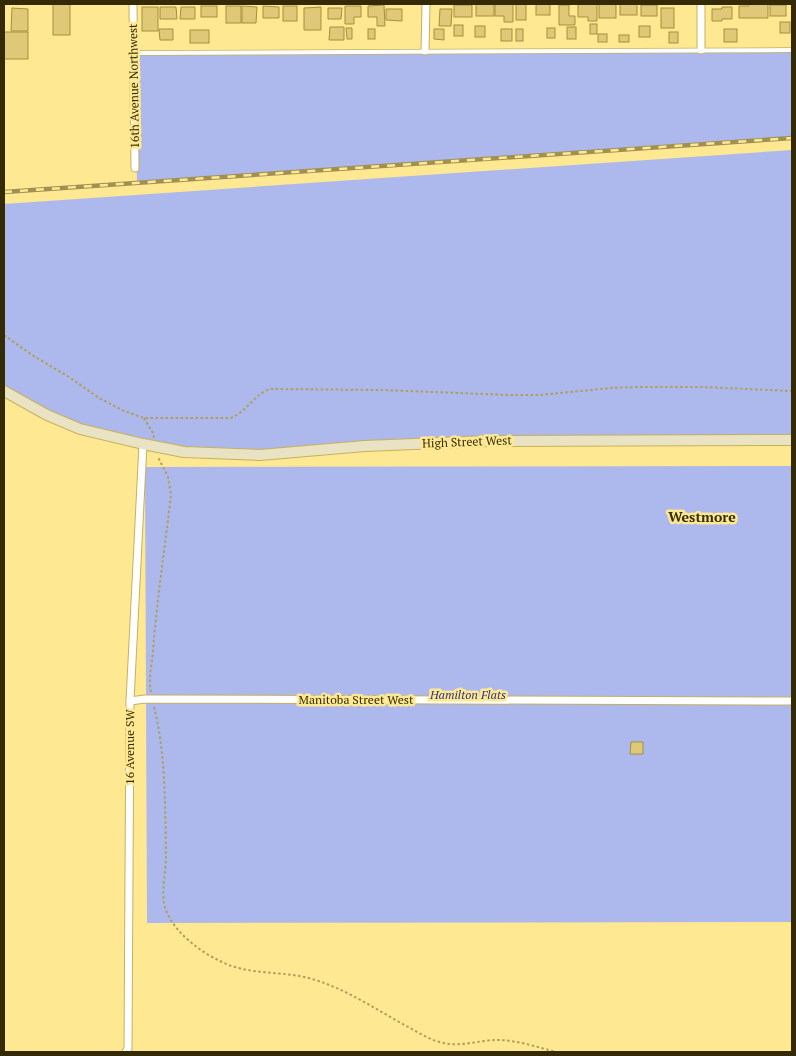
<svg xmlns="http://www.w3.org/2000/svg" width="796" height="1056" font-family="'PT Serif',serif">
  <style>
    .green { fill: #adb8ec }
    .building { fill: #dfc978; stroke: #a58f39 }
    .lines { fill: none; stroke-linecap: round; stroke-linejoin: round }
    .lane-casing { stroke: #c7b15c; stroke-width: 5.5 }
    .street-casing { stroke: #c7b15c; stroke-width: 9 }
    .secondary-casing { stroke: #c7b15c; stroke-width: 12 }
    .path { stroke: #af9f5c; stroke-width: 2; stroke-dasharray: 2.5 2.5; stroke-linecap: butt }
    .lane { stroke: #fff; stroke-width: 4 }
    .street { stroke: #fff; stroke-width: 7 }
    .secondary { stroke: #e9e2c3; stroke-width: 10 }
    .rail-casing { stroke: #a19151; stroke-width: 4.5 }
    .rail { stroke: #fee892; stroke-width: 2.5; stroke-dasharray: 8; stroke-linecap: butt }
    .labels { text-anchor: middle; stroke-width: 5; stroke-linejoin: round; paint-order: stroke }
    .street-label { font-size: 12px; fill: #342b06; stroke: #fee892 }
    .park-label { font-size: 12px; font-style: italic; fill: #2f3485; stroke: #fee892 }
    .neighbourhood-label { font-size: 14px; font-weight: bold; fill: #342b06; stroke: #fee892 }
  </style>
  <rect width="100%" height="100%" fill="#fee892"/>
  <g class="green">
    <polygon points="792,50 792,137 137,182 134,53"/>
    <polygon points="792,150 792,439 493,439 266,452 184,451 82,427 4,388 4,204"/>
    <polygon points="792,466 792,922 147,923 145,467"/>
  </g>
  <g class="building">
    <rect x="53" y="4" width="17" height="31"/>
    <rect x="476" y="4" width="18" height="12"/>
    <polygon points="495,4 513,4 513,22 504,22 504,16 495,16"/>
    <rect x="516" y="4" width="10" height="16"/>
    <rect x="536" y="4" width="14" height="11"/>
    <polygon points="578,4 597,4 597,21 588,21 588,17 578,17"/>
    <rect x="599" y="4" width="17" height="14"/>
    <rect x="620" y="4" width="17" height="11"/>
    <polygon points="749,4 768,4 768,18 739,18 739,6 749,6"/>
    <polygon points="384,5 385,26 377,26 377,17 368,17 368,6"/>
    <rect x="454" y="5" width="18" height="12"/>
    <polygon points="559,5 569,5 569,16 575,16 575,25 559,25"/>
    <rect x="641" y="5" width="16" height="11"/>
    <rect x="770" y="5" width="16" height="11"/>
    <rect x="201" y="6" width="16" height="11"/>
    <rect x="226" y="6" width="15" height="17"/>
    <polygon points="242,6 257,7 256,23 242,23"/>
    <polygon points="263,6 279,7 279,18 263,18"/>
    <rect x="283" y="6" width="14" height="15"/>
    <polygon points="345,6 361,6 361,17 354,17 354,24 345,24"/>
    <rect x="142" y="7" width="16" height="24"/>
    <polygon points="160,7 176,7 177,19 160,19"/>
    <polygon points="181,7 195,7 195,19 180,19"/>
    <polygon points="321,7 321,30 304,30 304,8"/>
    <polygon points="722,7 732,7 732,19 722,19 722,21 712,21 712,9 722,9"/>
    <polygon points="12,8 28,9 28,31 11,31"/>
    <polygon points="328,8 342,8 341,19 328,19"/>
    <rect x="661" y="8" width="13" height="20"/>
    <polygon points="386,9 402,9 402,21 386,20"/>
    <polygon points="440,9 452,9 451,26 439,26"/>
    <rect x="780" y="22" width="10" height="11"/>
    <rect x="590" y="24" width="7" height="10"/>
    <rect x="454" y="25" width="9" height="11"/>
    <rect x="475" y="26" width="10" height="11"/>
    <rect x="639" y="26" width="11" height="11"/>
    <polygon points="330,27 344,27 344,40 329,40"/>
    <rect x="567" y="27" width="9" height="12"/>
    <polygon points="346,28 352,28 352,39 347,39"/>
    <rect x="547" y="28" width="8" height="10"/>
    <polygon points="159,29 173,29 173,40 160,40"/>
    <rect x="368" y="29" width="7" height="10"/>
    <polygon points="434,29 444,29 444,40 434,39"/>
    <rect x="501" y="29" width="11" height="12"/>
    <rect x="516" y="29" width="7" height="12"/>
    <rect x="724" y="29" width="13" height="13"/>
    <rect x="190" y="30" width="19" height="13"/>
    <rect x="4" y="32" width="24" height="27"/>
    <rect x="669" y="32" width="9" height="11"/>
    <rect x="598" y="34" width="9" height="8"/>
    <rect x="619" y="35" width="10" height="7"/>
    <polygon points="631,742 643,742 643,754 630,754"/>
  </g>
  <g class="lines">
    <defs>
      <polyline id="lane" points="134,53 792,50"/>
      <g id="street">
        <polyline points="133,4 135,168"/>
        <polyline points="701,4 701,50"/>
        <polyline points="425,51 426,4"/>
        <polyline points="130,701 145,699 792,701"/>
        <polyline points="126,1052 128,1049 130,701 143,444"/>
      </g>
      <polyline id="secondary" points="4,391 47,415 80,429 143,444 184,452 260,455 365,446 489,441 792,440"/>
    </defs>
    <use href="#lane" class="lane-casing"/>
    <use href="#street" class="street-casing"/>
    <use href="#secondary" class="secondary-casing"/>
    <g class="path">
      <path d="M4,335L32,355L69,377L99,398L124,411L144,418H231C246,412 255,394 270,389L383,390L509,395H541L609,388L637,387H702L792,391"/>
      <polyline points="144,418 153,433 154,438"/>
      <path d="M151,692C148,679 152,665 153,651C157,599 165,547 171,495L168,477L158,457"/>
      <path d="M154,707C166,754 165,809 166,857C166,873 160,895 166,910C174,932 199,951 220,961C248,976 282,970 312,979C347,989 378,1011 410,1028C421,1034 432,1041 444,1043C461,1047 480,1040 497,1040C517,1040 537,1047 556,1052"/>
    </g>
    <use href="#lane" class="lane"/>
    <use href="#street" class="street"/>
    <use href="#secondary" class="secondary"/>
    <defs>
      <polyline id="rail" points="4,192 792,138"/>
    </defs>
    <use href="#rail" class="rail-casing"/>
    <use href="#rail" class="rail"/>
  </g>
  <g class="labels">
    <g class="street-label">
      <text transform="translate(134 86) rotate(-91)" y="4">16th Avenue Northwest</text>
      <text transform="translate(467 442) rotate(-2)" y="4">High Street West</text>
      <text x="356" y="704">Manitoba Street West</text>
      <text transform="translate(130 747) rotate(-90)" y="4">16 Avenue SW</text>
    </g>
    <g class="park-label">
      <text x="468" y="699">Hamilton Flats</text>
    </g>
    <g class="neighbourhood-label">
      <text x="702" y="522">Westmore</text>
    </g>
  </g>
  <rect width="796" height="1056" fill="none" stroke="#342b06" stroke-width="10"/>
</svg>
